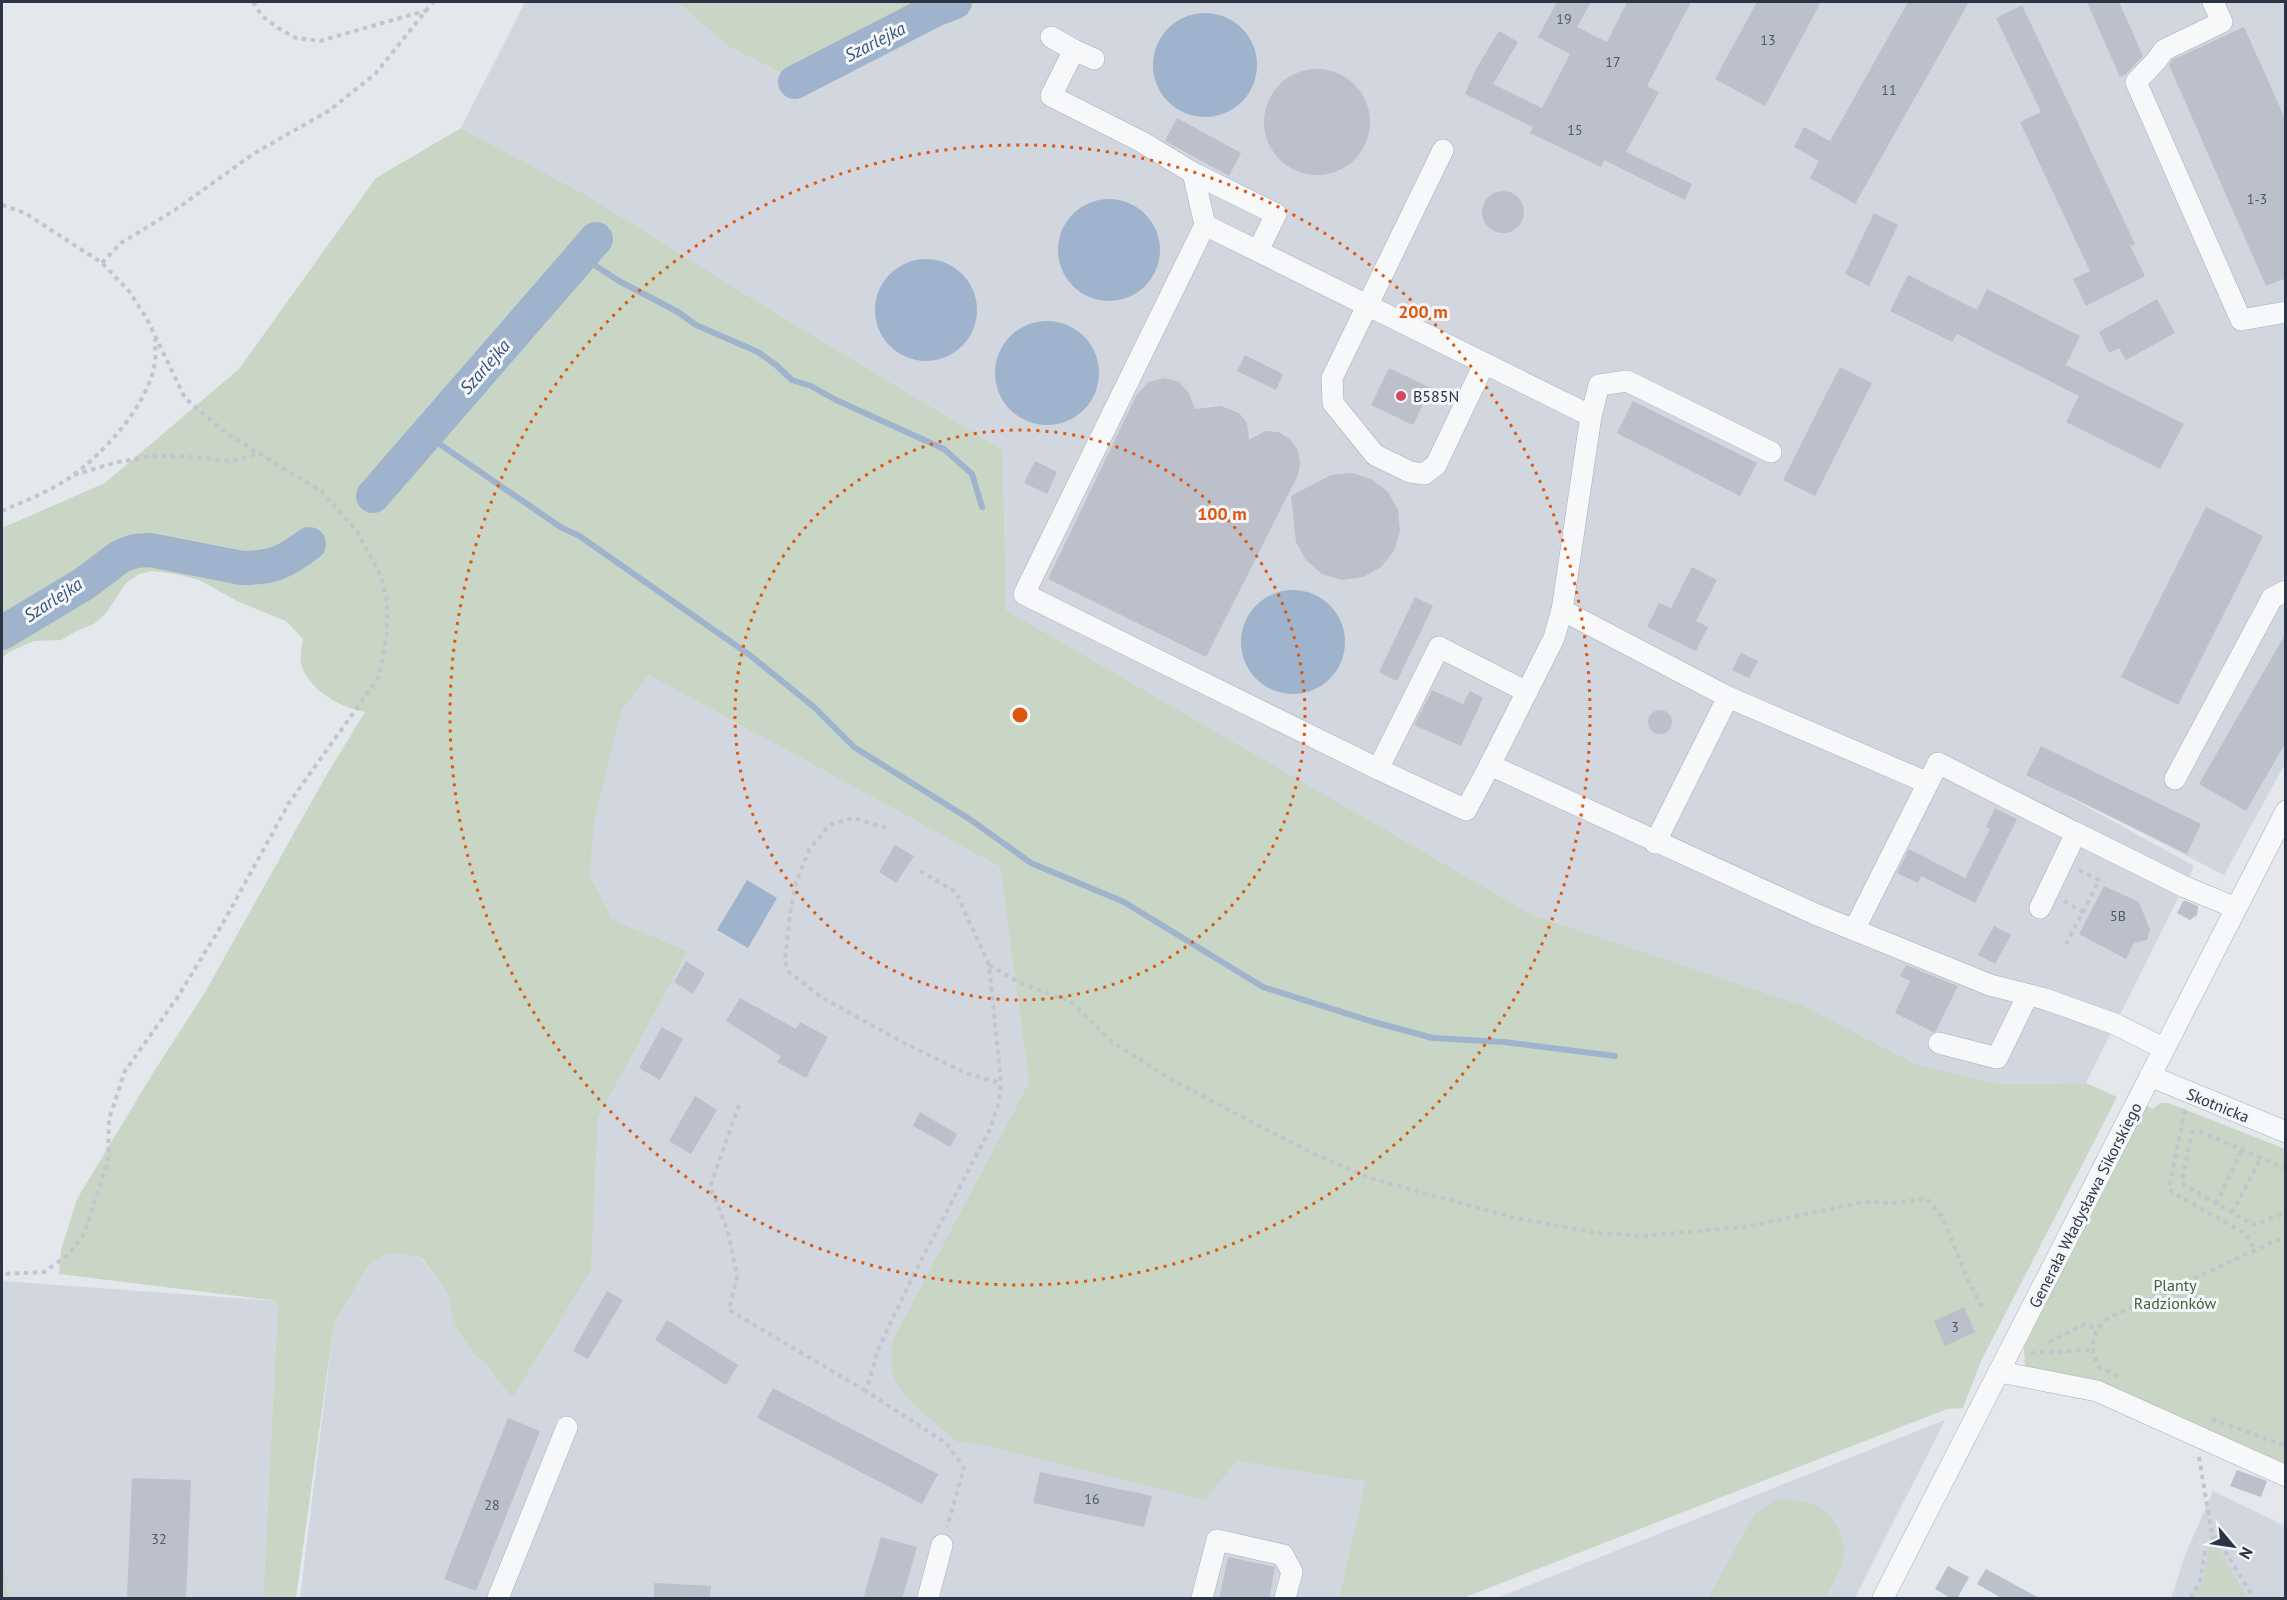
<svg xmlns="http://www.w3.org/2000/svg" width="2287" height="1600" font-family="'PT Sans',sans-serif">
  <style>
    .built { fill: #d2d6de }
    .green { fill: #c9d6c5 }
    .water { fill: #9fb4cc }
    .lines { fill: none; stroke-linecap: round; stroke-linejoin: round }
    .stream { stroke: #9fb4cc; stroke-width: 6 }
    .river { stroke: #9fb4cc; stroke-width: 34 }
    .building { fill: #bbc0ca }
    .minor-casing { stroke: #a9aeb7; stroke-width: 22 }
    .path { stroke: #c2c5cb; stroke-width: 4; stroke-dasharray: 4.5 4.5; stroke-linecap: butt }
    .minor { stroke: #f7f8fa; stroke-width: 21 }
    .ring { fill: none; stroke: #df570f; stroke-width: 3; stroke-dasharray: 3 6 }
    .poi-dot { fill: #d1495b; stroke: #f4f6f9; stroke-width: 2 }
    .labels { text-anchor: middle; stroke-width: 6; stroke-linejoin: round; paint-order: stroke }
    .number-label { font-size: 14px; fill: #4f5766 }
    .poi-label { font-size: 16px; fill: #2b3445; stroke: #f4f6f9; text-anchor: start }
    .street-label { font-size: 16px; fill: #2b3445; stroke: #f4f6f9 }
    .park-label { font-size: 16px; fill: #3f6138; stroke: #f4f6f9 }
    .water-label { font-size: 18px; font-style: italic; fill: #34527a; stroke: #f4f6f9 }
    .centre { fill: #df570f; stroke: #f4f6f9; stroke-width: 3 }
    .ring-label { font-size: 18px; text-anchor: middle; font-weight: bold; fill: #df570f; stroke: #f4f6f9; stroke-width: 6; stroke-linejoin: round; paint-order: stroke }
  </style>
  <rect width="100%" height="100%" fill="#e4e7ec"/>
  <g class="built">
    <polygon points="525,2 677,2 729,47 800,82 980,2 2285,2 2285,764 2224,875 2015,767 2194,866 2086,1083 2000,1084 1918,1065 1804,1006 1531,914 1006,610 1003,450 774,312 588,196 461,128"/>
    <polygon points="649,675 1000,867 1029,1082 892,1341 893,1373 902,1390 911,1402 940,1425 956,1442 1236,1461 1365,1482 1339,1598 300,1598 334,1324 370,1263 390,1253 420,1257 448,1294 451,1312 456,1327 473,1354 485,1362 505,1390 513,1397 591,1271 598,1119 688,951 613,920 590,875 594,823 622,710"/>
    <polygon points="2,1281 278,1301 263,1598 9,1598 2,1556"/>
    <polygon points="1945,1420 1855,1598 1497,1598"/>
    <polygon points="2213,1491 2285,1526 2285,1598 2171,1598 2185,1555"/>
  </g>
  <g class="green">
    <polygon points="677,2 980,2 800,82 729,47"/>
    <path d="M461,128L588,196L774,312L1003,450L1006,610L1531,914L1804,1006L1918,1065L2000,1084L2086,1083L2117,1097L1981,1361L1963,1408L1947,1409L1463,1598H1339L1365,1482L1236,1461L1205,1500L979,1444L956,1442C938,1423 900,1399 893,1374C890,1363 892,1351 892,1341L1029,1082L1000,867L649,675L622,710L594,823L590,875L613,920L688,951L598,1119L591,1271L513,1397L505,1390L485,1362L473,1354L456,1327L451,1312L448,1294L421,1257L390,1253L370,1263L334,1324L296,1598H263L278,1301L59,1274L61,1250L77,1199L153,1073L204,994L327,774L365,712C340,707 312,692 302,667C299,660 302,647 303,639L286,621L237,601L199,580L175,574L152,571L139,574L125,584L107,612L94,624L78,630L61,640L34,641L9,652L2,658V528L105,483L239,369L376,178Z"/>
    <polygon points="2160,1103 2168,1103 2179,1107 2285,1149 2285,1469 2025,1370 2024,1347 2147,1106 2153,1109"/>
    <path d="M1778,1499C1808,1500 1832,1505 1841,1537C1842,1541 1845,1546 1845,1550C1844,1564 1832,1586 1825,1598H1708L1755,1513Z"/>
    <polygon points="2214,1543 2248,1598 2194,1598 2203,1582 2210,1546"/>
    <polygon points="2,1556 9,1598 2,1598"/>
  </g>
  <g class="water">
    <circle cx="1205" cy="65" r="52"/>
    <circle cx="1109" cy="250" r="51"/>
    <circle cx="926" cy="310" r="51"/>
    <circle cx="1047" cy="373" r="52"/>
    <circle cx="1293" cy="642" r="52"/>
    <polygon points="747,880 777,898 748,948 717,930"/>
  </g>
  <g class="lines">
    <g class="stream">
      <polyline points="582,257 619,281 678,312 696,325 758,352 776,365 792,380 811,386 836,400 944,449 972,474 982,507"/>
      <polyline points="425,434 562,528 578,535 751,656 815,708 854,747 971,820 1031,863 1124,902 1263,987 1370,1021 1433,1038 1504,1042 1615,1056"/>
    </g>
    <g class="river">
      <polyline points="795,82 935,10 955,2"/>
      <polyline points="373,496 596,239"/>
      <path d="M2,633L82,585L121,556L135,551L150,550L242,568C273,568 285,562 309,544"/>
    </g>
  </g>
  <g class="building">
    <polygon points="1557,2 1591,2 1577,27 1607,42 1627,2 1691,2 1647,86 1659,92 1626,152 1692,184 1685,200 1604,160 1601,167 1530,133 1533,127 1465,94 1476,69 1499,31 1518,42 1493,84 1542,108 1570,54 1538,37"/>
    <polygon points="1757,2 1821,2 1765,106 1715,79"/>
    <polygon points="1908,2 1969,2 1855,204 1810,178 1819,161 1794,147 1804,127 1830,141"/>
    <polygon points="2087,2 2119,2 2143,56 2126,74 2120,77"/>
    <polygon points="2022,5 2135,244 2130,246 2145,276 2086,306 2073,279 2090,271 2020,122 2041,112 1996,18"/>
    <polygon points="2244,27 2286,121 2286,278 2266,286 2169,65 2172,60"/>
    <circle cx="1317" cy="122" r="53"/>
    <polygon points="1177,118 1241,153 1229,176 1165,141"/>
    <circle cx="1503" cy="212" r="21"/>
    <polygon points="1874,213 1898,225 1869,286 1845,274"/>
    <polygon points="1908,275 1977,310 1987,289 2080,336 2066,365 2184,424 2160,469 2066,422 2079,396 1957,334 1952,342 1890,311"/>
    <polygon points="2157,299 2175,333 2126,360 2119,348 2109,353 2099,332"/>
    <polygon points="1245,355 1283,374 1276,390 1237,371"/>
    <polygon points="1840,367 1872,383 1815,496 1783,480"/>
    <polygon points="1389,368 1431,388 1413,425 1371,405"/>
    <polygon points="1165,378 1179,382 1189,393 1195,409 1221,406 1239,413 1247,423 1249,440 1265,431 1278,432 1290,439 1298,450 1300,462 1298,475 1206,657 1048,579 1136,396 1148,382"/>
    <polygon points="1633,401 1757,463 1740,496 1617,433"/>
    <polygon points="1035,461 1057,472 1047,494 1024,483"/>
    <polygon points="1352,473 1371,479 1388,492 1398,510 1400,531 1394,551 1381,567 1363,577 1342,580 1322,574 1306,560 1296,542 1291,496 1331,475"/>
    <polygon points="2206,507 2263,536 2178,705 2121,677"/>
    <polygon points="1692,567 1717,580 1696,621 1708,627 1696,651 1647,627 1659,603 1671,608"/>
    <polygon points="1415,597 1433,606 1397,681 1379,672"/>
    <polygon points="2286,633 2286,742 2246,811 2199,784"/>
    <polygon points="1741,653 1758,661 1749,678 1732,670"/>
    <polygon points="1432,690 1463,704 1470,691 1483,698 1461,746 1414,725"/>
    <circle cx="1660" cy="722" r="12"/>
    <polygon points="2041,746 2201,824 2187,854 2026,775"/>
    <polygon points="1995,808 2017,819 1975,903 1921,876 1918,883 1897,873 1909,849 1965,878 1990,829 1986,827"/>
    <polygon points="895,845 914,856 896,883 879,872"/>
    <polygon points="2104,886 2139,902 2150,930 2147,940 2134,943 2126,959 2079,934"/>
    <polygon points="2184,900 2198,906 2197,915 2190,920 2177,913"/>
    <polygon points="1994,926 2011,935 1995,964 1978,955"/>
    <polygon points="686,961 705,973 693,994 674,982"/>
    <polygon points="1906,965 1958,986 1936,1031 1933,1032 1895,1013 1910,981 1900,976"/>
    <polygon points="740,998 796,1029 800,1022 828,1037 806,1078 777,1062 781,1056 726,1021"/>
    <polygon points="662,1027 683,1039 660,1080 639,1068"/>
    <polygon points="695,1096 717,1110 691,1154 669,1141"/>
    <polygon points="920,1112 957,1134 950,1147 913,1126"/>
    <polygon points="607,1291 623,1300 588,1359 573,1351"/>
    <polygon points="1964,1307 1975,1332 1945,1346 1934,1321"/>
    <polygon points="667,1320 738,1365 726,1385 655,1340"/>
    <polygon points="773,1388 938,1474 922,1504 757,1418"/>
    <polygon points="508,1418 540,1431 476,1591 444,1579"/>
    <polygon points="2237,1470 2267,1481 2261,1497 2230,1486"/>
    <polygon points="1040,1472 1152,1496 1144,1527 1033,1503"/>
    <polygon points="132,1478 191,1480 186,1599 127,1599"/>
    <polygon points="881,1537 917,1547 902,1599 863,1599"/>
    <polygon points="1228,1557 1275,1567 1269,1599 1219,1599"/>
    <polygon points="1948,1566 1969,1577 1957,1599 1952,1599 1935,1589"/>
    <polygon points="1986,1569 2041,1599 2003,1599 1977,1584"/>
    <polygon points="654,1583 711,1586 710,1599 654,1599"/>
  </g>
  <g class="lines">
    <defs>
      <g id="minor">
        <polyline points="2213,2 2222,22 2164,50 2156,61 2136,82 2241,320 2286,312"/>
        <polyline points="1051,37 1074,50 1051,96 1142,142 1193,173 1205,225"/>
        <polyline points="1074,50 1094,59"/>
        <polyline points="1443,150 1332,378 1333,403 1375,455 1410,472 1424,474 1436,465 1484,364"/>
        <polyline points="1193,173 1276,214 1258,251"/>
        <polyline points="1771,452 1627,381 1599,385 1591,416 1562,610 1554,638 1490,765 1815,914 1990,985 2045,999 2115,1024 2163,1048"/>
        <polyline points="1562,610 1728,697 1928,783 1854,930"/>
        <polyline points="1490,765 1466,810 1378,769 1439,647 1527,692"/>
        <polyline points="1378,769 1024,594 1205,225 1591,416"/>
        <polyline points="2175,779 2272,598 2286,591"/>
        <polyline points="1928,783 1938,763 2076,833 2040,908"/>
        <polyline points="2076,833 2185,887 2236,908"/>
        <polyline points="1655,843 1728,697"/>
        <polyline points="1939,1043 1997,1058 2028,995"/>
        <polyline points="2150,1076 2286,1132"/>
        <polyline points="2000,1372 2097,1391 2286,1476"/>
        <polyline points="498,1598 567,1427"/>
        <polyline points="928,1598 942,1545"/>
        <polyline points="1202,1598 1217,1540 1283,1555 1292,1572 1285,1598"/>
        <polyline points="1883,1598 2286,811"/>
      </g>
    </defs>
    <use href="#minor" class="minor-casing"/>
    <g class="path">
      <polyline points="253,2 262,16 278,28 296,38 320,41 428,10"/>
      <polyline points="2,205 25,213 102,263 129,291 147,319 185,398 227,434 321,491 357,531 381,576 387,601 387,634 379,677 289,803 223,923 177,998 125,1071 109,1119 108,1161 84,1234 68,1255 44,1272 2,1274"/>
      <polyline points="102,263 121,243 175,210 253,154 330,110 375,74 433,2"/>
      <polyline points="74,475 114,463 151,456 194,457 231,461 261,453"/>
      <path d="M2,511C25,501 51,491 72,476C106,451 148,405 155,362C156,355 155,347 155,339"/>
      <polyline points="886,828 854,818 829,825 809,850 796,882 790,914 785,961 789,972 821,997 906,1044 966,1073 1001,1083"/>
      <polyline points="2079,870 2099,880 2083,912"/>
      <polyline points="920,871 956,892 989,965 1001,1083 998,1105 990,1129 913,1276 879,1347 866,1391 946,1443 964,1468 947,1527"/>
      <polyline points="2064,901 2083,912 2065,946"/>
      <polyline points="989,965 1020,983 1070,1001 1112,1042 1177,1083 1314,1154 1373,1179 1511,1217 1597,1233 1642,1236 1744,1227 1863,1202 1898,1203 1926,1198 1942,1216 1967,1278 1982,1307"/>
      <polyline points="739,1105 710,1187 728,1231 737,1277 729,1310 866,1391"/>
      <polyline points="2185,1110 2169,1188 2172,1192 2246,1234 2254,1250"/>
      <polyline points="2286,1169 2199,1131 2192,1133 2191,1137 2182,1180 2184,1185 2254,1225 2286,1212"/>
      <polyline points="2216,1204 2242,1150"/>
      <polyline points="2232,1213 2261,1158"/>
      <polyline points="2049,1342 2085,1324 2098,1329"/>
      <polyline points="2031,1353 2093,1350"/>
      <path d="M2118,1376L2099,1367C2088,1347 2092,1332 2108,1318L2286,1236"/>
      <polyline points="2212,1419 2286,1446"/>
      <polyline points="2199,1457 2211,1529 2254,1598"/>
      <polyline points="2191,1598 2200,1581 2206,1546 2215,1536"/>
    </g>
    <use href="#minor" class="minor"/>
  </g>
  <g class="ring">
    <circle cx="1020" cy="715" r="285"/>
    <circle cx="1020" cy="715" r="570"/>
  </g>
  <circle class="poi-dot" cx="1401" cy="396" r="6"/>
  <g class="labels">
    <g class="number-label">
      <text x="1564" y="24">19</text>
      <text x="1768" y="45">13</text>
      <text x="1613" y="67">17</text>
      <text x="1889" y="95">11</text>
      <text x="1575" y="135">15</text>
      <text x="2257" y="204">1-3</text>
      <text x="2118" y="921">5B</text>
      <text x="1955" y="1332">3</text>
      <text x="1092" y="1504">16</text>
      <text x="492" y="1510">28</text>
      <text x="159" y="1544">32</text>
    </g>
    <g class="poi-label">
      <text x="1413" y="402">B585N</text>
    </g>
    <g class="street-label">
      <text transform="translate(2218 1105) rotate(22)" y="6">Skotnicka</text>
      <text transform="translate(2085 1205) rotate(-63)" y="6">Generała Władysława Sikorskiego</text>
    </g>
    <g class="park-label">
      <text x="2175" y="1291">Planty<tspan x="2175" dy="18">Radzionków</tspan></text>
    </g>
    <g class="water-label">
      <text transform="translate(875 42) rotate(-27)" y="6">Szarlejka</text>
      <text transform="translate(485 367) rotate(-49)" y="6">Szarlejka</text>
      <text transform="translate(53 600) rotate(-33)" y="6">Szarlejka</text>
    </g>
  </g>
  <circle cx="1020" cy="715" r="9" class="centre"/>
  <g class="ring-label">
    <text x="1423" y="318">200 m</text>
    <text x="1222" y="520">100 m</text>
  </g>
  <rect width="2287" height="1600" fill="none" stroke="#2b3445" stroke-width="6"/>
  <g transform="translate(2233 1546) rotate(119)" stroke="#f4f6f9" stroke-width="4.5" paint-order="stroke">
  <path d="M0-4.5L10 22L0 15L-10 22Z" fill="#2b3445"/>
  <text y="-9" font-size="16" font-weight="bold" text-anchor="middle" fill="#2b3445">N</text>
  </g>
</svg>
